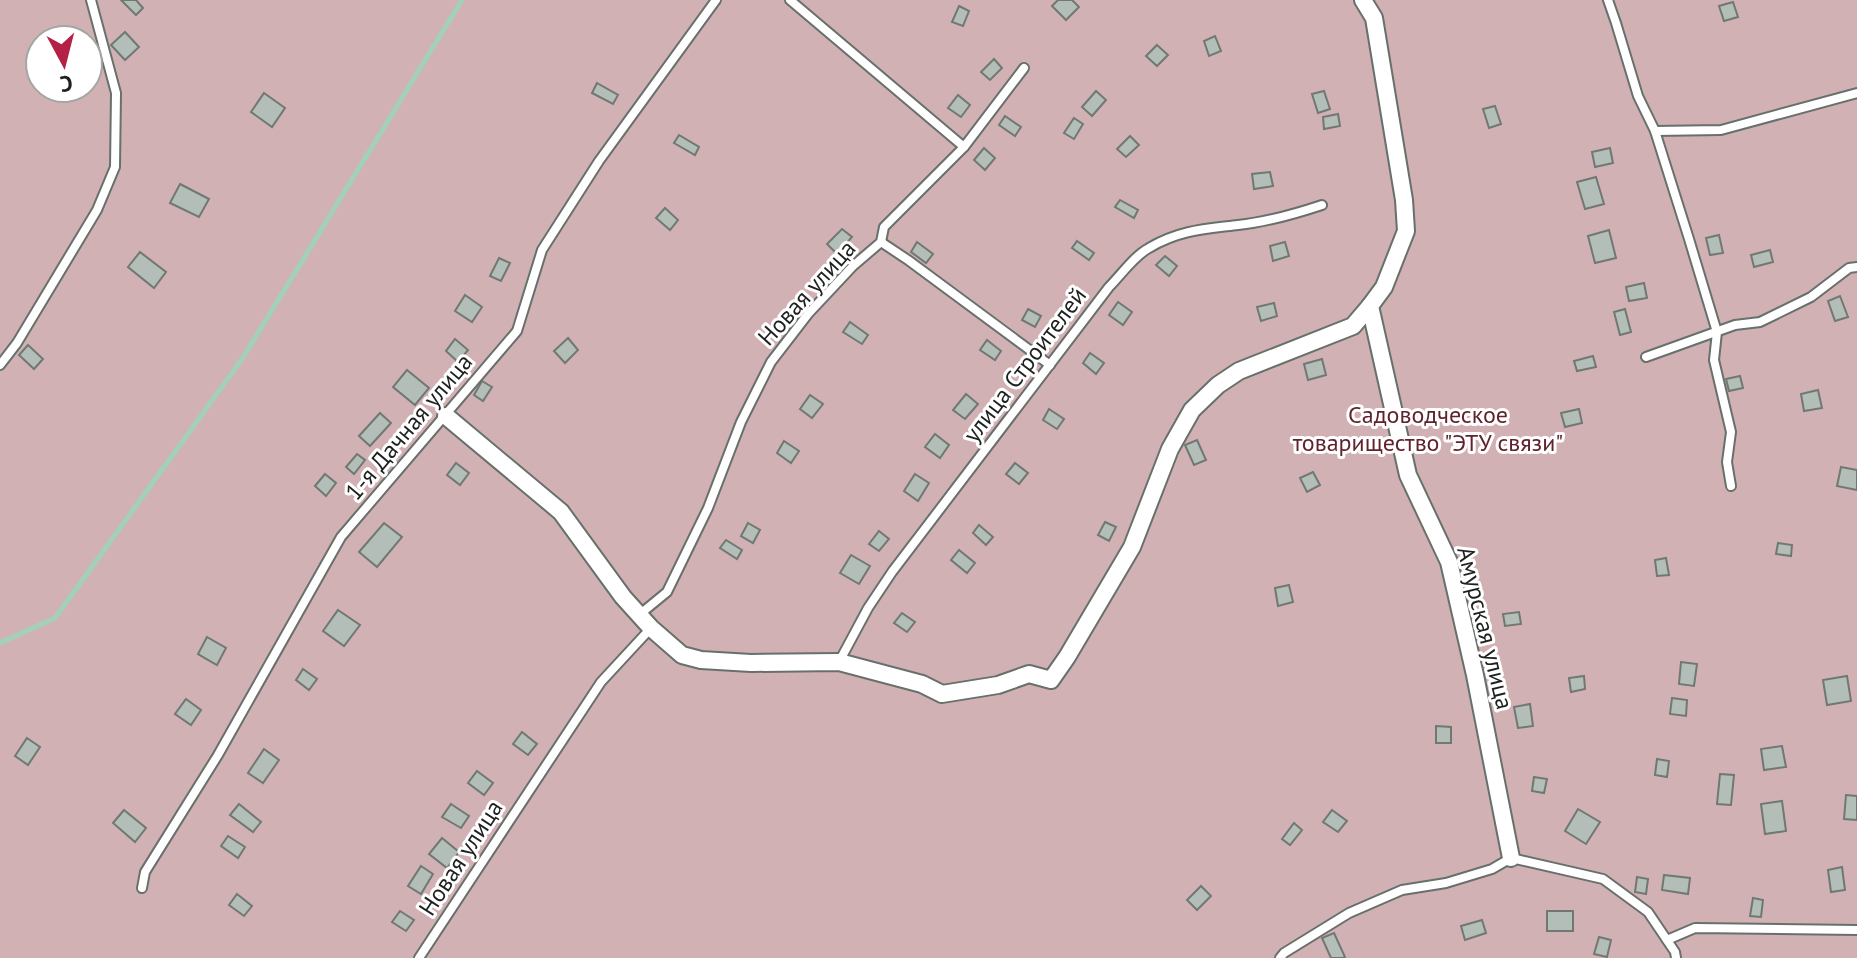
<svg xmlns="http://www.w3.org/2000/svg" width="1857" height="958" font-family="'PT Sans',sans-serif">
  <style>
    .green { fill: #d2b1b4; fill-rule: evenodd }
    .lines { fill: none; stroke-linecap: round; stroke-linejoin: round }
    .stream { stroke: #a2d1b7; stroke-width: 5 }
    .building { fill: #b4beb8; stroke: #707873; stroke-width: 2 }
    .lane-casing { stroke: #67706b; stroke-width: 12 }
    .street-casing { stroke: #67706b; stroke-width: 20 }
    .lane { stroke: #fff; stroke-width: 8 }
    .street { stroke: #fff; stroke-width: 16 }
    .labels { text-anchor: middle; stroke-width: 6; stroke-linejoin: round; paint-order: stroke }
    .street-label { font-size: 24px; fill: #1c201e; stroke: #fff }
    .park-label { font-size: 24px; fill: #60222d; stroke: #fff }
  </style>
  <rect width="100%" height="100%" fill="#e8f1ec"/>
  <path class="green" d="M0,0H1857V958H0ZM40,40H88V88H40Z"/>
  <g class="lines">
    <polyline class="stream" points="0,643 55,618 242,359 462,0"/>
  </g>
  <g class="building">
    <polygon points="121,0 136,0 143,8 136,15"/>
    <polygon points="1058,0 1072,0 1079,7 1066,20 1052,6"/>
    <polygon points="1733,2 1738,17 1724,21 1719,6"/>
    <polygon points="959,6 969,11 963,26 952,22"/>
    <polygon points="125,32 139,47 125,60 111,45"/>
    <polygon points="1215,36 1221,51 1209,56 1204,41"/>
    <polygon points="1157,45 1168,55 1157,66 1146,56"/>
    <polygon points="994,59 1002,68 990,80 981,72"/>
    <polygon points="597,83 618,95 613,104 592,93"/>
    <polygon points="1096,91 1106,100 1092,116 1082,107"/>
    <polygon points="1324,91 1330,109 1318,113 1312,94"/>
    <polygon points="264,93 285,108 272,127 251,112"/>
    <polygon points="958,95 970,105 961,117 948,108"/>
    <polygon points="1495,106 1501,124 1489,128 1483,109"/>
    <polygon points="1338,114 1340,126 1324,129 1323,117"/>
    <polygon points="1005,116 1021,127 1015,136 999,125"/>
    <polygon points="1074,118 1083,124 1074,139 1064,133"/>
    <polygon points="679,135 699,147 695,155 674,143"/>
    <polygon points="1130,136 1139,145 1126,157 1117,149"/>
    <polygon points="984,148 995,158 985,170 974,160"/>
    <polygon points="1610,148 1613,163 1595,167 1592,152"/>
    <polygon points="1270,172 1273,186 1254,189 1252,174"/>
    <polygon points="1596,177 1604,204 1585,209 1577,182"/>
    <polygon points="180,184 209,199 199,217 170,203"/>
    <polygon points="1120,200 1138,210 1134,218 1115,207"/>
    <polygon points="665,208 678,220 670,230 656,218"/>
    <polygon points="842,229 852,237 837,254 827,244"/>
    <polygon points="1609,230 1616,258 1595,263 1588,236"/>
    <polygon points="1719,235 1723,253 1710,255 1706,238"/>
    <polygon points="1077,241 1094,253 1089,260 1072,248"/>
    <polygon points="917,242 933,254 926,263 911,252"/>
    <polygon points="1285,242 1289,256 1273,261 1270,246"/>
    <polygon points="1770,250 1773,262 1754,267 1751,255"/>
    <polygon points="140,252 166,272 154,288 128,267"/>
    <polygon points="1165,256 1177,266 1169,276 1156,265"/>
    <polygon points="499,258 510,263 501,281 490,276"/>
    <polygon points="1644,283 1647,298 1629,301 1626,287"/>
    <polygon points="465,295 482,307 472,322 455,311"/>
    <polygon points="1840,296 1848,317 1835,321 1828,301"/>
    <polygon points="1118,302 1132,312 1123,325 1109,315"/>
    <polygon points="1274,303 1277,316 1261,321 1257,307"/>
    <polygon points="1028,309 1041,316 1035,327 1022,320"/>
    <polygon points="1625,309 1631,332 1620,335 1614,312"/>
    <polygon points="850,322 868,335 862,344 843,332"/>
    <polygon points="568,338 578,350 565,363 554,351"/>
    <polygon points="455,339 468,350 458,362 446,351"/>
    <polygon points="987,340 1001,351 995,360 980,350"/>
    <polygon points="28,345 43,359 34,369 19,355"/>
    <polygon points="1090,353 1104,363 1096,374 1083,363"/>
    <polygon points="1593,356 1596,367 1577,371 1574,361"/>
    <polygon points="1322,359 1326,375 1308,380 1304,364"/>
    <polygon points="407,370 429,388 415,405 393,387"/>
    <polygon points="1740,376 1743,388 1729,391 1726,379"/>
    <polygon points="482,381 492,387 483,401 474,395"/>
    <polygon points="1818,390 1822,408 1804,411 1801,394"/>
    <polygon points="966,394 978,404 965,419 953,410"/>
    <polygon points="810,395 823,404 812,418 800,409"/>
    <polygon points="1049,409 1064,419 1057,429 1043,420"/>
    <polygon points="1579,409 1582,423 1565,427 1561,413"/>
    <polygon points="380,413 391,423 370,446 359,436"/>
    <polygon points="935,434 949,445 940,458 925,447"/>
    <polygon points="1197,440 1206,460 1194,465 1185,445"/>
    <polygon points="784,441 799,451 791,463 777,453"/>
    <polygon points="357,454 365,460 354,474 346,467"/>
    <polygon points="456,463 469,473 460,485 447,475"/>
    <polygon points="1015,463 1028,473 1019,484 1006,474"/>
    <polygon points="1841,467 1857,470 1857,490 1837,486"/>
    <polygon points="1313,472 1320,485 1307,492 1300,478"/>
    <polygon points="325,474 336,483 326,496 315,486"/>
    <polygon points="915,474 929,483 918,501 904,491"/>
    <polygon points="1105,522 1116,527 1109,541 1098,535"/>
    <polygon points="384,523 402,537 377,567 359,552"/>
    <polygon points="748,523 760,530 753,543 741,536"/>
    <polygon points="979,525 993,537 986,545 973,533"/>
    <polygon points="879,531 889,539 879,551 869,544"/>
    <polygon points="726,540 742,550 737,559 720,548"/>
    <polygon points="1778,543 1792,545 1791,556 1776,554"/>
    <polygon points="959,550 975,563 967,573 951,560"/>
    <polygon points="851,555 870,566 859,584 840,573"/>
    <polygon points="1666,558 1669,575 1657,576 1655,560"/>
    <polygon points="1289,585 1293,602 1278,606 1275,588"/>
    <polygon points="338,610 360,625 344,646 323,631"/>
    <polygon points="1519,612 1521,624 1505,626 1503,614"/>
    <polygon points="902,613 915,622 907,632 894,623"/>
    <polygon points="207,637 226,648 217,665 198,654"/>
    <polygon points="1681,662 1697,664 1694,686 1679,684"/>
    <polygon points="303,669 317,679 309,690 296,680"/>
    <polygon points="1584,676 1585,689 1571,692 1569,678"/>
    <polygon points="1847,676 1851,701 1827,705 1823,680"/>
    <polygon points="1672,698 1687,700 1686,716 1670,714"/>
    <polygon points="186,699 201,710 191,725 175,714"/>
    <polygon points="1530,704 1533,726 1518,728 1514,707"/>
    <polygon points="1436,726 1451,727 1451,743 1436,743"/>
    <polygon points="522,732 537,744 528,755 513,744"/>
    <polygon points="27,738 40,747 28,765 15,756"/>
    <polygon points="1782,746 1786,767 1764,770 1761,749"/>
    <polygon points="264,749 279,760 263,783 248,773"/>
    <polygon points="1657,759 1669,761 1667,777 1655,775"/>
    <polygon points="477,771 493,783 484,795 468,783"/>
    <polygon points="1720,774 1734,775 1731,805 1717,804"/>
    <polygon points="1534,777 1547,779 1544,793 1532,791"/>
    <polygon points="1846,795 1857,796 1857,820 1844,819"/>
    <polygon points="1782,801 1786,831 1765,834 1761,804"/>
    <polygon points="239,804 261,822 253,832 230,815"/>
    <polygon points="451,804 469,816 461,828 442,817"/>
    <polygon points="1578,809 1600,822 1586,844 1565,831"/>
    <polygon points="124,810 146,828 135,842 113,823"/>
    <polygon points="1332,810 1347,821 1338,832 1323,822"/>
    <polygon points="1294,823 1302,830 1290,845 1282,839"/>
    <polygon points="228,836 245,847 238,858 221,846"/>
    <polygon points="442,838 459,852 447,868 429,854"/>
    <polygon points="421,866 433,874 421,894 408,886"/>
    <polygon points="1842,867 1845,890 1831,892 1828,870"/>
    <polygon points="1664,875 1690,878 1688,894 1662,890"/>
    <polygon points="1637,877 1648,879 1646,894 1635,892"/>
    <polygon points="1201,886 1211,896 1197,910 1187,900"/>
    <polygon points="237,894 252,906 244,916 229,905"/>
    <polygon points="1753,898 1763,900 1761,917 1750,916"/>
    <polygon points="400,911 414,920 406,931 392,922"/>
    <rect x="1547" y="911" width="26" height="20"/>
    <polygon points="1482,920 1486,933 1465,940 1461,926"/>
    <polygon points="1334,933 1345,957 1343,958 1331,958 1322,938"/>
    <polygon points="1599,937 1611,940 1607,957 1594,954"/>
  </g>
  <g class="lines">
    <defs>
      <g id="lane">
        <polyline points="790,0 964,147"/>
        <polyline points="1608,0 1616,23 1638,96 1655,131 1689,239 1717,332 1714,360 1731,432 1727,462 1731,486"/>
        <polyline points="1655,131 1721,130 1857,93"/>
        <polyline points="881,242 908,260 1050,365"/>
        <polyline points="1646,357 1735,325 1760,322 1811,297 1849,268 1857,267"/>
        <polyline points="0,365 17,343 97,210 115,167 116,93 91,0"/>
        <polyline points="639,615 667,592 708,508 741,422 771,362 808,314 853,266 881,242 884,227 964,147 1024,68"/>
        <path d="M839,662L868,608L892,572L1109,287C1121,275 1134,256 1149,248C1179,230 1205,229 1238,225C1267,222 1295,214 1322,205"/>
        <polyline points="142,888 145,872 218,755 341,537 517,331 542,250 599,161 716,0"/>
        <polyline points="1667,940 1695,928 1857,930"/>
        <polyline points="419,958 601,682 651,628"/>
        <polyline points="1280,958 1284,953 1349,913 1402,890 1446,883 1492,869 1511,858 1603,879 1648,912 1675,952 1676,958"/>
      </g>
      <g id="street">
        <polyline points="1363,0 1374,18 1404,200 1406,231 1384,287 1370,306 1408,475 1449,562 1475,675 1511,858"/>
        <polyline points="446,416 561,512 623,597 651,628 682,655 701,660 751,663 839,662 922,684 942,694 998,685 1029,674 1051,680 1067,657 1132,547 1170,449 1192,410 1218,385 1239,371 1353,326 1370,306"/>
      </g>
    </defs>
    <use href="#lane" class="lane-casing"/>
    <use href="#street" class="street-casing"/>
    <use href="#lane" class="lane"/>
    <use href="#street" class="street"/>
  </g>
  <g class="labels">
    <g class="street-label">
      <text transform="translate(807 293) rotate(-48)" y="8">Новая улица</text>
      <text transform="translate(1025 365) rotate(-53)" y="8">улица Строителей</text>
      <text transform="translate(409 427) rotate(-50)" y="8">1-я Дачная улица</text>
      <text transform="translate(1485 628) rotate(76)" y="8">Амурская улица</text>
      <text transform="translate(461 858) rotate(-57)" y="8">Новая улица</text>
    </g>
    <g class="park-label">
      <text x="1428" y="423">Садоводческое<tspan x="1428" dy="28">товарищество "ЭТУ связи"</tspan></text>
    </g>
  </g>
  <g transform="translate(64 64) rotate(173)"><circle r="38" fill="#ffffff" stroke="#a4a6a5" stroke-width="2"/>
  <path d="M0-6L14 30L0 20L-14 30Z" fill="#b32147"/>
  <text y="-12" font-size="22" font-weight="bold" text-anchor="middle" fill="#1c201e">С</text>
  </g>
</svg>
